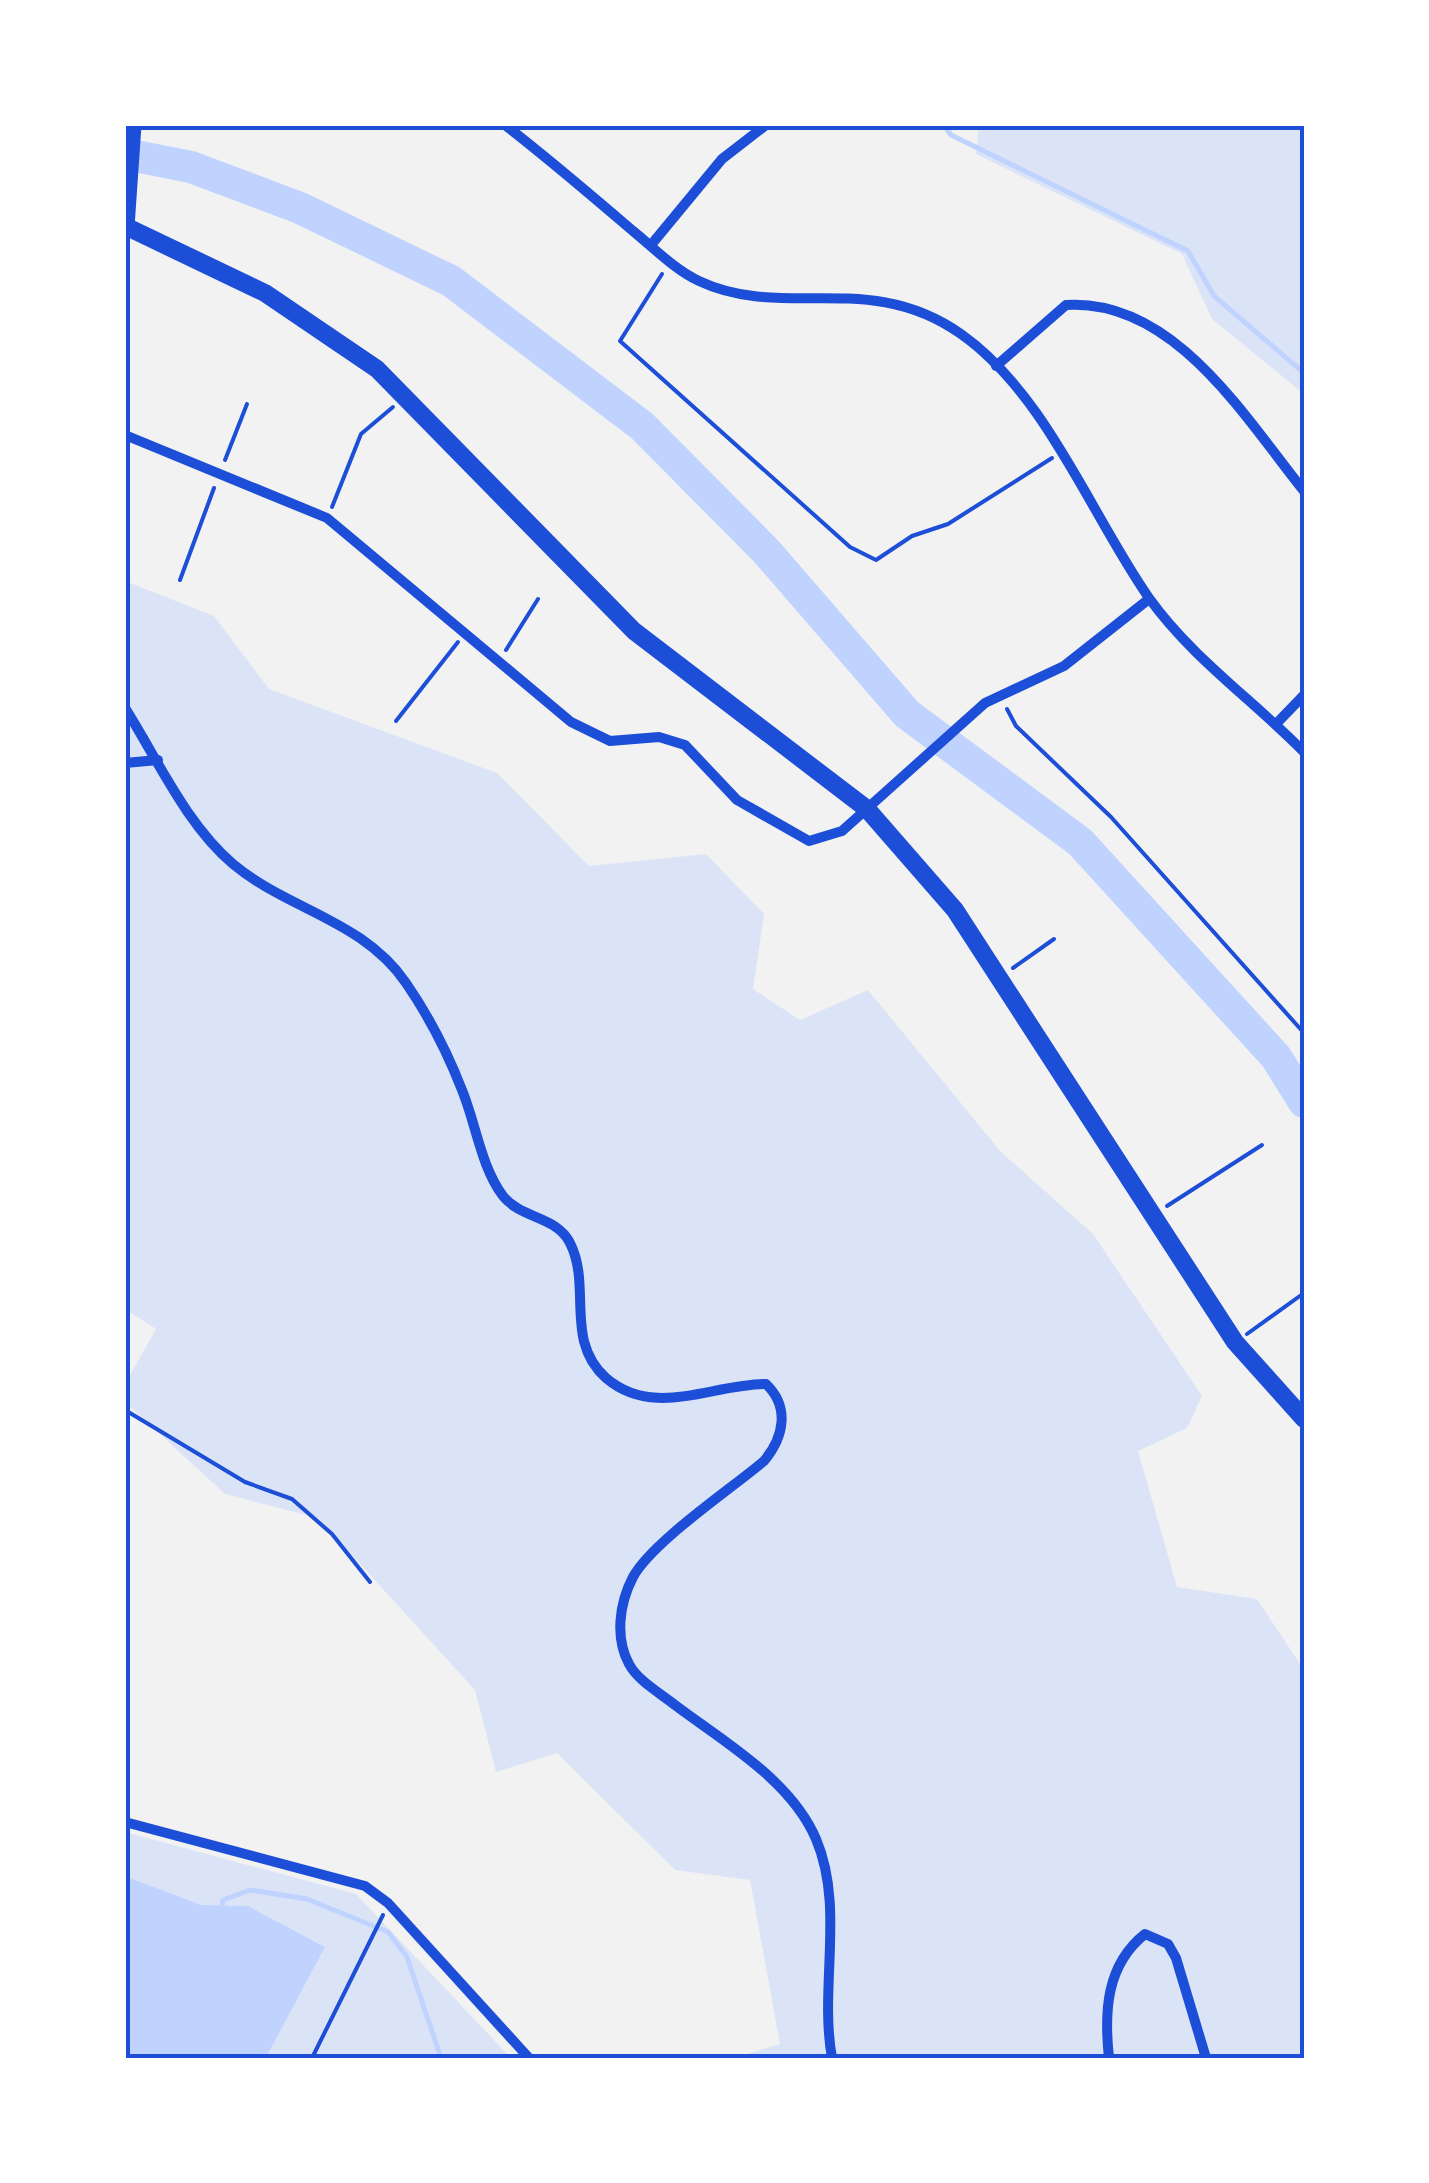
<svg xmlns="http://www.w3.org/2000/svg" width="1429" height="2183" font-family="Barlow,sans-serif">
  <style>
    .green { fill: #dbe4f7 }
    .water { fill: #bfd3fe }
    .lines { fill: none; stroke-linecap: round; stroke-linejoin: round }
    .stream { stroke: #bfd3fe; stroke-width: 5 }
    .river { stroke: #bfd3fe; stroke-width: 32 }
    .path { stroke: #1d4ed8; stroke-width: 4 }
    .minor { stroke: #1d4ed8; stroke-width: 10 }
    .secondary { stroke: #1d4ed8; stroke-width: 15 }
    .trunk { stroke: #1d4ed8; stroke-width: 18 }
    .neatline { fill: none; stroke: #1d4ed8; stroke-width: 4 }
  </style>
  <rect width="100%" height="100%" fill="#f2f2f2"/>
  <g class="green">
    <polygon points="979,125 1304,125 1304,394 1212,319 1182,254 976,154"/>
    <polygon points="125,581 214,616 269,689 497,773 589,866 706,854 764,914 753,989 800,1020 868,990 1001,1152 1093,1234 1202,1396 1187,1428 1138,1451 1177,1587 1257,1599 1304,1670 1304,2058 734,2058 780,2044 750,1880 675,1870 557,1753 496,1772 475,1690 318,1518 225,1494 125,1402 125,1384 156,1329 125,1309"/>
    <polygon points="125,1832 356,1894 511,2058 266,2058 325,1947 248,1906 201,1905 125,1876"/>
  </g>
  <polygon class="water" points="125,1876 201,1905 248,1906 325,1947 266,2058 125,2058"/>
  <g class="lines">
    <g class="stream">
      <polyline points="944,125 951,135 1188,251 1214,296 1304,373"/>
      <polyline points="221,1912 223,1900 250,1890 307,1899 388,1932 407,1957 441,2058"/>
    </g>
    <polyline class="river" points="125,154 191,167 300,208 451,281 642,426 766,551 907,714 1080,842 1276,1057 1304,1102"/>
    <g class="path">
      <polyline points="662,274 620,341 850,547 876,560 912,536 948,524 1052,458"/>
      <polyline points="225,460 247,404"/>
      <polyline points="332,507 361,434 393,407"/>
      <polyline points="180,580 214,488"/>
      <polyline points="506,650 538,599"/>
      <polyline points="1007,709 1016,726 1111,817 1304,1033"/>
      <polyline points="396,721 458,642"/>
      <polyline points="1013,968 1054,939"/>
      <polyline points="1167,1206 1262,1145"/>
      <polyline points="1247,1334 1304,1293"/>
      <polyline points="125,1410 245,1482 292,1499 332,1534 370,1582"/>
      <polyline points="312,2058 383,1915"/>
    </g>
    <g class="minor">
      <path d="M505,125C549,159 591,195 633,231C654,248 675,270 699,281C784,321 869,269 961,334C1046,394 1091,515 1149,598C1192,658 1253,700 1304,752"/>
      <polyline points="651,245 722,159 766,125"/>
      <path d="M996,366L1066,305C1174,298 1245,418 1304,491"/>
      <polyline points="125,435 327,518 571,722 610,741 659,737 685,745 737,800 809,841 842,831 985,703 1064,666 1149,599"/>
      <path d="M125,708C158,760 186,824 233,864C288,910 363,920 406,983C428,1015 448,1054 462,1090C476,1124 481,1167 503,1196C521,1219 557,1216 570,1243C592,1286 564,1341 606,1378C654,1419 711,1384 766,1384C790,1407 784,1437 764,1461C731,1489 652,1542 633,1577C619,1604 615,1638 629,1664C638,1681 660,1693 675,1705C724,1742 791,1780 816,1839C845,1907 819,1987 832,2058"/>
      <polyline points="1276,724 1304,695"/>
      <polyline points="125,763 158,760"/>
      <polyline points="125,1822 365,1886 388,1903 529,2058"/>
      <path d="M1109,2058C1104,2012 1106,1965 1145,1934L1168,1944L1176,1958L1206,2058"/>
    </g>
    <polyline class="secondary" points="127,227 134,125"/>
    <polyline class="trunk" points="125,226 265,293 377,369 634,631 867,809 955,910 1235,1342 1304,1419"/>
  </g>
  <rect width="1429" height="2183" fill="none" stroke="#ffffff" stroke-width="255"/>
  <rect x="128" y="128" width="1174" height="1928" class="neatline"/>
</svg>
